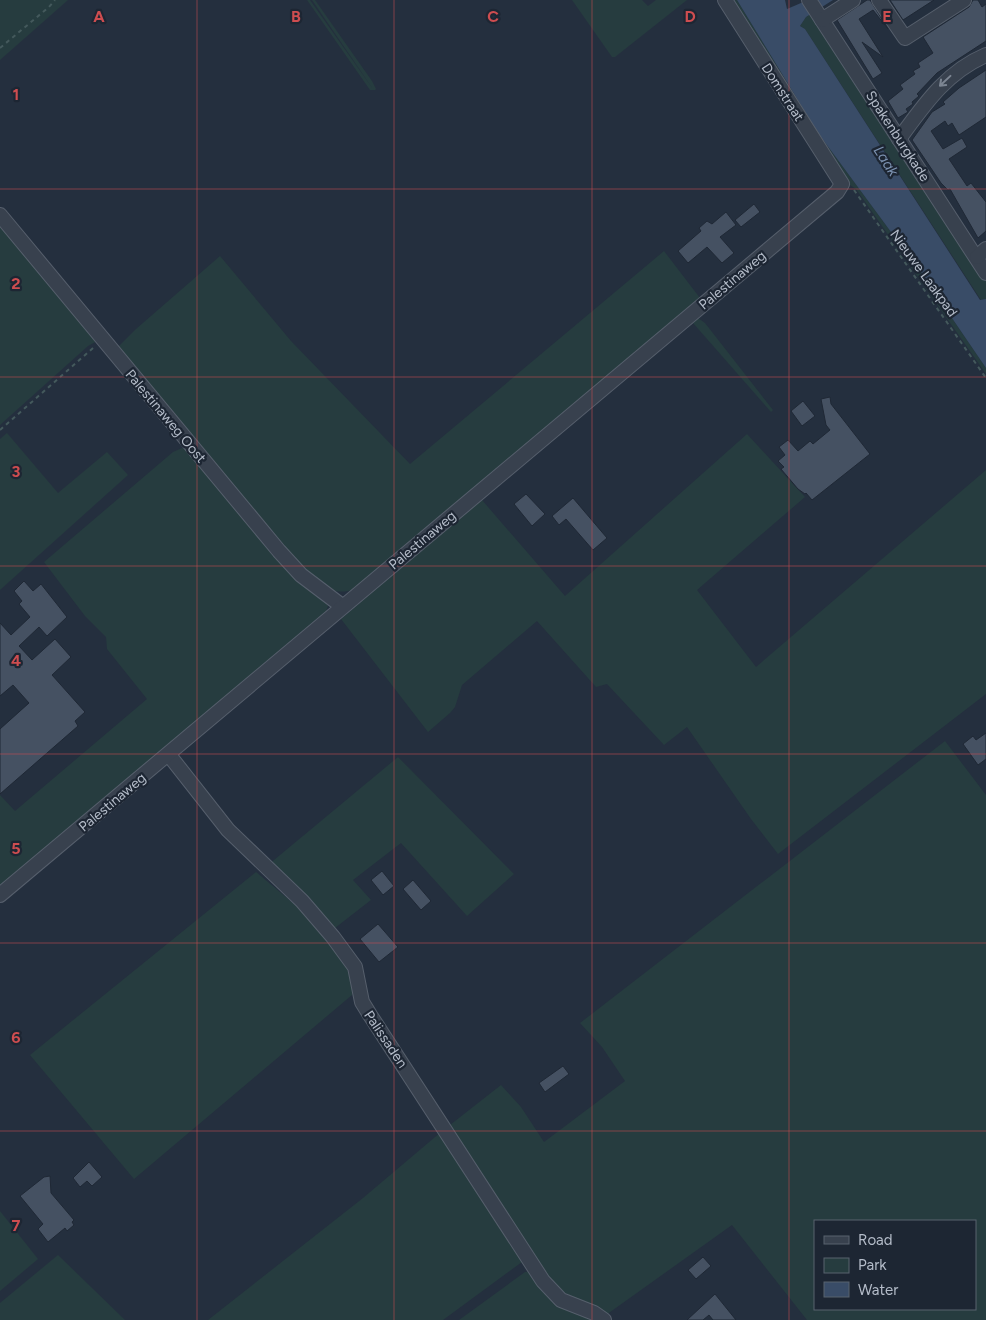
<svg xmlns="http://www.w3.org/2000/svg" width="986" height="1320" font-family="Figtree,sans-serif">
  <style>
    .green { fill: #263c3f; fill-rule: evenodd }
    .water { fill: #394c67 }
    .building { fill: #455162; stroke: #1f2835 }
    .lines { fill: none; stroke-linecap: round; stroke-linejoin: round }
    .minor-casing { stroke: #565f6c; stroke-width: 16 }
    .path { stroke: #44595c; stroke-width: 2; stroke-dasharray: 4 4; stroke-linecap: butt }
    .minor { stroke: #38414e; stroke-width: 14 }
    .oneway { stroke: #7c8592 }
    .grid { fill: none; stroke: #ce4d50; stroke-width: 1; stroke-opacity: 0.55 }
    .labels { text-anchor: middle; stroke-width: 4.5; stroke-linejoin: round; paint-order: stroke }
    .street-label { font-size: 14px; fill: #b4bcc9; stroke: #1d2633 }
    .water-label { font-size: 15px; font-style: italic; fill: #7c92b1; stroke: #1d2633 }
    .grid-label { font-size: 16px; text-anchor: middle; font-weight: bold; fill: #ce4d50; stroke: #1d2633; stroke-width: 4.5; stroke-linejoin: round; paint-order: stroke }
  </style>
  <rect width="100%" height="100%" fill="#242f3e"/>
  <g class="green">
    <polygon points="0,0 68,0 0,60"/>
    <polygon points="307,0 310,0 373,89 312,0 315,0 372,81 376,89 375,90 370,90"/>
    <polygon points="572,0 642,0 648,6 656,0 687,0 615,57 612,57"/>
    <polygon points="730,0 737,0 818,133 922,274 986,368 986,374 856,189 847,183"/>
    <polygon points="812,13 986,280 986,299 981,300 805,29 800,26 806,17"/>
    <polygon points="0,220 99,340 88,346 0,425"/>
    <path d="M664,251L700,298L356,589C338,595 328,590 312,581L115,350L136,329L220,256L291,341L410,464Z"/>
    <polygon points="698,318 705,323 773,410 771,412 693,323"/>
    <polygon points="7,433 58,493 107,452 128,475 0,590 0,439"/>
    <polygon points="747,434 805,497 697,590 756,667 986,470 986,694 778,854 751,819 687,727 664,745 607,684 596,687 537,621 462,685 455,707 450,713 428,732 341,619 482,500 565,596"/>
    <polygon points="182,448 187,450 323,600 328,606 326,611 0,887 0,795 15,811 147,699 107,649 106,637 85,616 44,562 173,452"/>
    <path d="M945,741L986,795V1320H807L732,1225L606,1315L556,1288L450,1125L501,1085L521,1107L544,1142L625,1081L602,1047L580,1023ZM815,1221H975V1309H815Z"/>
    <polygon points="398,757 514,874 467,916 401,843 353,880 371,900 335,928 268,865"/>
    <path d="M256,872C281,893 353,949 356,981C356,985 352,990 352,995L134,1179L30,1055Z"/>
    <polygon points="441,1132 522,1262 443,1320 208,1320 363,1198"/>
    <polygon points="0,1211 38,1259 0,1291"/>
    <polygon points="58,1255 125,1320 0,1320 0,1303"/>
    <polygon points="525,1272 528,1272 554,1303 594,1320 459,1320"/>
  </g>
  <polygon class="water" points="737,0 785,0 787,9 808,0 833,0 806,17 800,26 805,29 980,300 986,299 986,368 922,274 818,133"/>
  <g class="building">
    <polygon points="867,0 870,0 888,29 873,10 859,19 883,57 862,42 882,73 873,79 837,20"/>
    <polygon points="890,0 934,0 903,20"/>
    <polygon points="973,0 978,0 982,7 986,4 986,41 937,73 917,94 919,96 912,102 913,104 906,109 908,112 898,118 888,101 903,89 900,85 915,74 913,71 920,67 918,63 933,53 923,37 969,7"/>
    <polygon points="986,70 986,117 959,135 952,123 948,126 945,121 931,131 943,149 962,138 967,147 949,159 967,186 971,183 986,202 986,231 978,238 950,189 948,190 941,183 912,140 932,112 945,104 943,102 959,88"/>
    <polygon points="754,204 760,212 741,227 735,220"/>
    <polygon points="726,212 736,225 720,237 734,253 722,263 707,247 688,263 678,251 701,231 699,228 707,221 712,224"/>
    <polygon points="830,397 831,404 870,454 812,500 806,493 805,494 798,489 781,469 784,467 778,461 785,455 779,447 788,440 798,451 810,441 813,444 830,430 826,425 821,399"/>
    <polygon points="803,401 815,416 802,426 791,411"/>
    <polygon points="526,494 545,514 532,526 514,504"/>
    <polygon points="573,498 607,538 593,550 566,519 559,525 552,516"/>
    <polygon points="24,581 33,591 41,584 67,617 47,636 39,627 19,646 32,660 55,639 71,657 52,675 85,712 75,721 78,726 0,794 0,729 29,703 13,685 0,696 0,623 11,635 30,617 19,604 22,601 14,591"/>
    <polygon points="986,733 986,759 978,765 963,744 973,736 976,740"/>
    <polygon points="382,871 394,886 383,895 371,880"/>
    <polygon points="413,880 431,901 421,910 403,889"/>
    <polygon points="378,924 398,947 379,962 360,939"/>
    <polygon points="563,1066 569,1074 545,1092 539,1083"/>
    <polygon points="89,1162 102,1177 92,1186 87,1181 80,1187 73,1178"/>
    <polygon points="50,1176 51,1193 74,1220 72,1222 74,1225 67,1231 65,1228 48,1242 38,1229 43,1224 20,1196 44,1177"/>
    <polygon points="703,1257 711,1266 696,1279 688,1270"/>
    <polygon points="715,1294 736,1320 713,1320 709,1315 703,1320 687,1320"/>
  </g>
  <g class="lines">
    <defs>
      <g id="minor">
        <polyline points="809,0 986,273"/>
        <polyline points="879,0 905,38 964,0"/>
        <polyline points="822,20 853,0"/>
        <path d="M899,139C924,105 946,72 986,55"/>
        <polyline points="0,215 279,551 301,575 342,606"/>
        <polyline points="977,257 986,249"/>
        <polyline points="169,755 228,830 302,901 333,937 355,967 362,1002 370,1015 543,1281 561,1300 594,1313 604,1320"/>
        <polyline points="0,895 837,192 842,184 725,0"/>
      </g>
    </defs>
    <use href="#minor" class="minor-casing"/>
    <g class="path">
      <polyline points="0,48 49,7 55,0"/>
      <polyline points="854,190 986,378"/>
      <polyline points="0,430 93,348"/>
    </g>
    <use href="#minor" class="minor"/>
  </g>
  <defs><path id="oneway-shaft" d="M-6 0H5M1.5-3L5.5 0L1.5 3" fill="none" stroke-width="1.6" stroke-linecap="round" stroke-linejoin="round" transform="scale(1.25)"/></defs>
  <use class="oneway" href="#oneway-shaft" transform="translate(945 81) rotate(137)"/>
  <path class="grid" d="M197,0V1320M394,0V1320M592,0V1320M789,0V1320M0,189H986M0,377H986M0,566H986M0,754H986M0,943H986M0,1131H986"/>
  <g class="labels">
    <g class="street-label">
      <text transform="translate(783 92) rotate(57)" y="5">Domstraat</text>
      <text transform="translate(898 136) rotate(57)" y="5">Spakenburgkade</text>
      <text transform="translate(924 273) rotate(54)" y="5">Nieuwe Laakpad</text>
      <text transform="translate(732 280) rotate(-40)" y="5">Palestinaweg</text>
      <text transform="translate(166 416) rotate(50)" y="5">Palestinaweg Oost</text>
      <text transform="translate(422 540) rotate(-40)" y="5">Palestinaweg</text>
      <text transform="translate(112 802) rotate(-40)" y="5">Palestinaweg</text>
      <text transform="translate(386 1039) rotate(56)" y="5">Palissaden</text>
    </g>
    <g class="water-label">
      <text transform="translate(886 161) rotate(57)" y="5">Laak</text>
    </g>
  </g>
  <g class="grid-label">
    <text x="99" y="22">A</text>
    <text x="296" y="22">B</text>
    <text x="493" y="22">C</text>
    <text x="690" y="22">D</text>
    <text x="887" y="22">E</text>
    <text x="16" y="100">1</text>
    <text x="16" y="289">2</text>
    <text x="16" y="477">3</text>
    <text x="16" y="666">4</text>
    <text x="16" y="854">5</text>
    <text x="16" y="1043">6</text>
    <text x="16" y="1231">7</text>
  </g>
  <rect x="814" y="1220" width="162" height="90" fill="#1d2633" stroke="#59626f"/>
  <rect x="824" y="1236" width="25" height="8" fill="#38414e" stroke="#59626f"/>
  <text x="858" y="1245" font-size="15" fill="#b4bcc9">Road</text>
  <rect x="824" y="1258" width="25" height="15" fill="#263c3f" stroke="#59626f"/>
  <text x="858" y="1270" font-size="15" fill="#b4bcc9">Park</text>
  <rect x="824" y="1282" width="25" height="15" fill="#394c67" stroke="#59626f"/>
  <text x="858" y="1295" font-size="15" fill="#b4bcc9">Water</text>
</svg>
